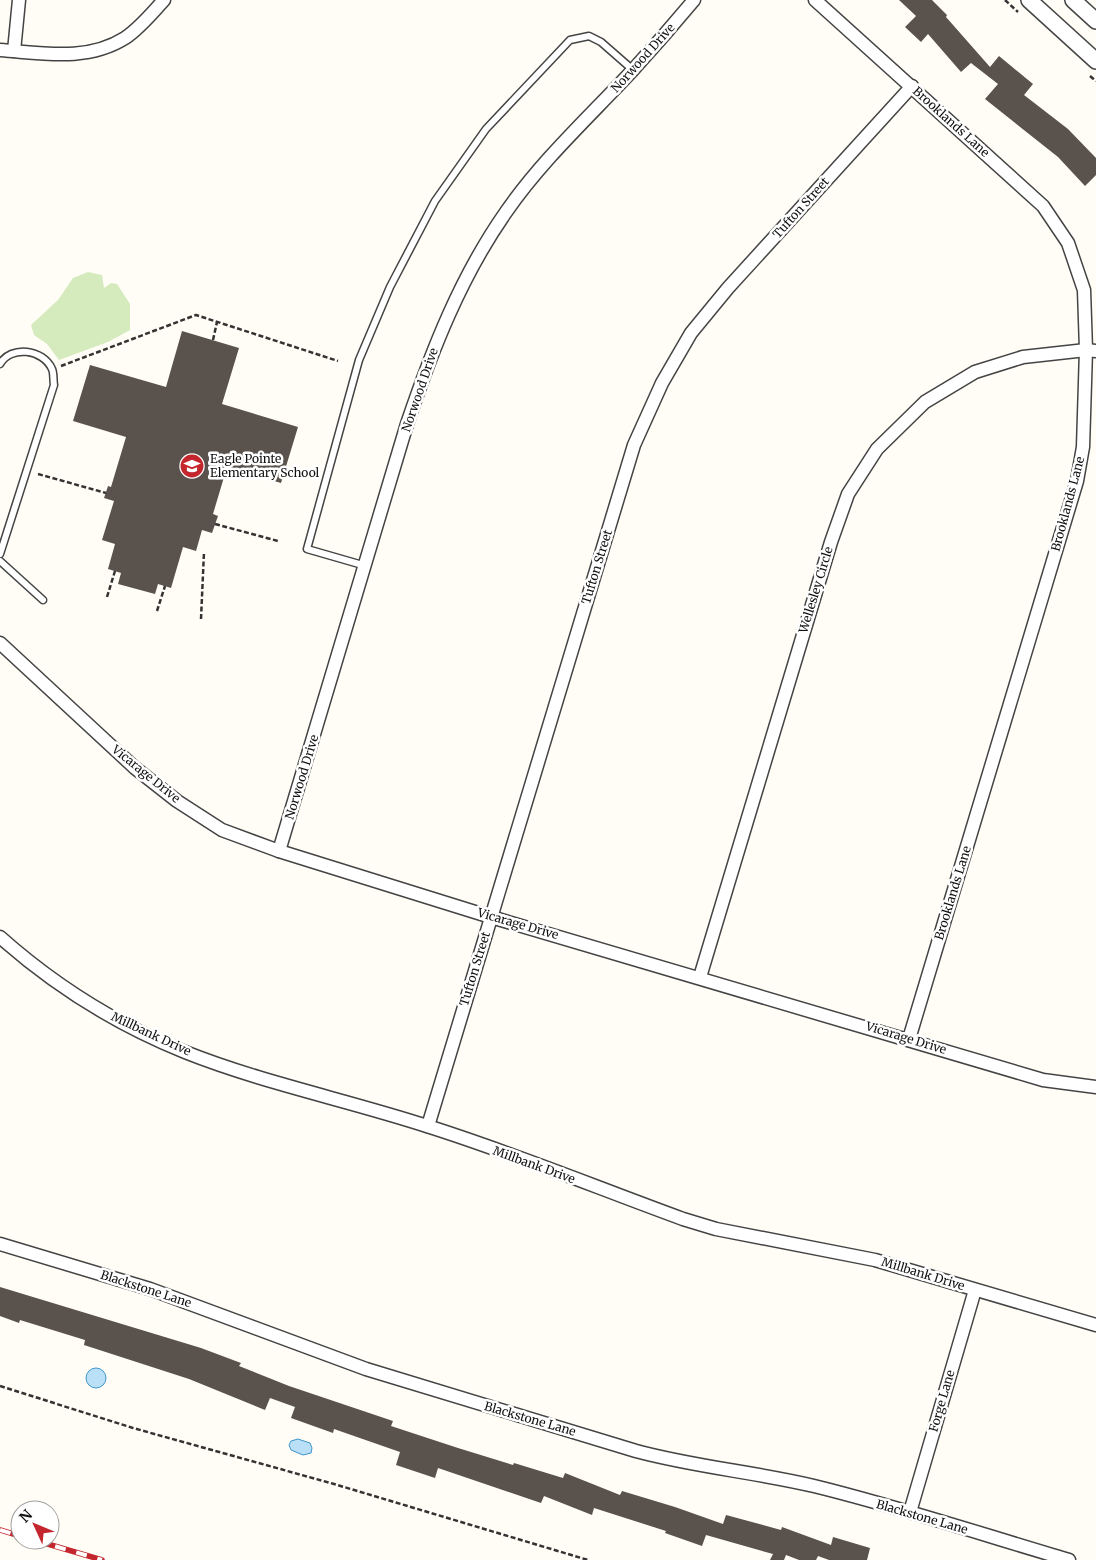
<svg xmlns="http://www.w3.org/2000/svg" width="1096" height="1560" font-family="Merriweather,serif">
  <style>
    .green { fill: #d5ebbd }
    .water { fill: #b9e0f7; stroke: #3f96cf }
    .building { fill: #5a524d }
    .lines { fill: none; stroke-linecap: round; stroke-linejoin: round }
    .service-casing { stroke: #444; stroke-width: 9 }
    .minor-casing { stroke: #444; stroke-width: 15 }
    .tertiary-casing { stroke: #444; stroke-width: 18 }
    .path { stroke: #333; stroke-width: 2.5; stroke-dasharray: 5 2.5; stroke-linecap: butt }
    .service { stroke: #fff; stroke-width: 6 }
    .minor { stroke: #fff; stroke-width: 12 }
    .tertiary { stroke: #fff; stroke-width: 15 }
    .rail-casing { stroke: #c4262e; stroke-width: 5.5 }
    .rail { stroke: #fff; stroke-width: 4; stroke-dasharray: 11; stroke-linecap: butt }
    .labels { text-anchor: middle; stroke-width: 5; stroke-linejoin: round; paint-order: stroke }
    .street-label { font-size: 12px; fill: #111; stroke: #fff }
    .poi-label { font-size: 12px; fill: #111; stroke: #fff; text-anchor: start }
  </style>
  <rect width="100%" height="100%" fill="#fffdf5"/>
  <polygon class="green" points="88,272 102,275 104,288 111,283 117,284 130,304 130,330 108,342 59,360 47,344 34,335 31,325 58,300 73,278"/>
  <g class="water">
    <circle cx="96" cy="1378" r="10"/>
    <polygon points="298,1439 310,1443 312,1448 311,1453 303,1455 291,1450 289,1445 291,1441"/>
  </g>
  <g class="building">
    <polygon points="899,0 932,0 947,15 946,17 990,67 999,56 1033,84 1024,95 1068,129 1096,158 1096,175 1085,186 1058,157 985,99 998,84 971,63 961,72 928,34 921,42 905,27 916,16"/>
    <polygon points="182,331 239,348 222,404 298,427 281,483 227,467 213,514 218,516 212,533 202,530 196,551 183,547 171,588 158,584 155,594 118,584 121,573 108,569 115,544 102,540 114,501 104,498 108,486 111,487 126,437 73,421 90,365 166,387"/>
    <polygon points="0,1287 201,1348 241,1363 239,1366 289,1386 393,1421 391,1426 458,1448 513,1465 514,1463 563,1478 565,1473 620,1495 622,1491 675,1507 723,1524 726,1515 781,1530 782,1527 831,1545 833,1537 870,1548 867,1560 829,1560 818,1556 816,1560 799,1560 786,1555 784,1560 770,1560 773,1554 706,1535 702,1546 665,1533 666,1531 594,1508 592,1515 544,1496 541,1503 438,1468 435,1478 396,1465 400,1452 334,1429 333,1433 291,1418 295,1407 270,1398 265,1410 189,1379 84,1345 85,1340 20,1320 19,1323 0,1316"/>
  </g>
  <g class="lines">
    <defs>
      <g id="service">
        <path d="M0,364C11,345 43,349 52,369C54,373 53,380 54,385L0,554"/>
        <polyline points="0,561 43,600"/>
        <polyline points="366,566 307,549 359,360 390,287 435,201 486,129 570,40 589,36 601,42 633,70"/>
      </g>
      <g id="minor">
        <polyline points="815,0 1043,206 1068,243 1084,290 1086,350 1083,447 1077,481 909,1039"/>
        <path d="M0,50C43,53 87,62 125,38C140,28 152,13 164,0"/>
        <polyline points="14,51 19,0"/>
        <polyline points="0,643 135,768 177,801 222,830 279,851 491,917 1043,1080 1096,1087"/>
        <path d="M279,851L407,424C432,350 461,276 506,212C542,160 589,117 632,71C653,48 674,24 694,0"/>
        <path d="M0,937C54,985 118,1025 185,1052C263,1083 347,1100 427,1126C513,1153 598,1188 683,1219L716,1229L875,1260L1096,1325"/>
        <polyline points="700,977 831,542 848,494 877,449 925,402 975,372 1023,357 1086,350 1096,351"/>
        <polyline points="428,1126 634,445 662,383 691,333 728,288 912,86"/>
        <path d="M0,1244L150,1289L366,1369L636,1451C695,1467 755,1472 814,1486C900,1507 984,1535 1069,1560"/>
        <polyline points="910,1512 975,1290"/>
      </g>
      <g id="tertiary">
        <polyline points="1029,0 1096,61"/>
        <polyline points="1073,0 1096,21"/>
      </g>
    </defs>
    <use href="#service" class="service-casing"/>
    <use href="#minor" class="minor-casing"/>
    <use href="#tertiary" class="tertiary-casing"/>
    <g class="path">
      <polyline points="1005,0 1018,12"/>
      <polyline points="1090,76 1096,81"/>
      <polyline points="213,340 217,322"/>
      <polyline points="61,366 196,315 338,361"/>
      <polyline points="38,474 106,493"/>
      <polyline points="215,524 278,541"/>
      <polyline points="107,597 115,571"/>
      <polyline points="157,611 165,586"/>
      <polyline points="201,619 204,552"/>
      <polyline points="0,1386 133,1428 334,1484 588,1560"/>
    </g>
    <use href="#service" class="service"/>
    <use href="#minor" class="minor"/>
    <use href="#tertiary" class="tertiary"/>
    <defs>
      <g id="rail">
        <polyline points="0,1530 20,1536"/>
        <polyline points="34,1540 102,1560"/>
      </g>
    </defs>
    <use href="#rail" class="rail-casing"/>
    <use href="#rail" class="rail"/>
  </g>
  <defs>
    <symbol id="school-disc" viewBox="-11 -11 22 22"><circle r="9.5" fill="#c4262e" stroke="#fff"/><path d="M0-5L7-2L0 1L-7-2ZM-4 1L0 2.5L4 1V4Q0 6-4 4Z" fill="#fff"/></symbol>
  </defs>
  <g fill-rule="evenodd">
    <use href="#school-disc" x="178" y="452" width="28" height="28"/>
  </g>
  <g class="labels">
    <g class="street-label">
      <text transform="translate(643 58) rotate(-48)" y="4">Norwood Drive</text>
      <text transform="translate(951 122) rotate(42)" y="4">Brooklands Lane</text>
      <text transform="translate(801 208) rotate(-48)" y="4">Tufton Street</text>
      <text transform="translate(420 390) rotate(-71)" y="4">Norwood Drive</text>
      <text transform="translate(1068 504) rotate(-75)" y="4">Brooklands Lane</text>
      <text transform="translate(597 567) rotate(-73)" y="4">Tufton Street</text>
      <text transform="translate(816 590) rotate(-73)" y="4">Wellesley Circle</text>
      <text transform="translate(146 774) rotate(39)" y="4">Vicarage Drive</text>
      <text transform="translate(302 777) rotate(-73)" y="4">Norwood Drive</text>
      <text transform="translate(953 893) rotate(-73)" y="4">Brooklands Lane</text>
      <text transform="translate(518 924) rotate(16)" y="4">Vicarage Drive</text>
      <text transform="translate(475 969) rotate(-73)" y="4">Tufton Street</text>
      <text transform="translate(151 1034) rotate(25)" y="4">Millbank Drive</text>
      <text transform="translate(906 1038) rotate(17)" y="4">Vicarage Drive</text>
      <text transform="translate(534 1165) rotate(20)" y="4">Millbank Drive</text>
      <text transform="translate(923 1274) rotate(17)" y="4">Millbank Drive</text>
      <text transform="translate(146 1289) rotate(18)" y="4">Blackstone Lane</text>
      <text transform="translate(942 1401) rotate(-74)" y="4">Forge Lane</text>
      <text transform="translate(530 1419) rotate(16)" y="4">Blackstone Lane</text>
      <text transform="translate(922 1517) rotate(16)" y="4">Blackstone Lane</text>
    </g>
    <g class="poi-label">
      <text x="210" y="463">Eagle Pointe<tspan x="210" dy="14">Elementary School</tspan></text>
    </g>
  </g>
  <g transform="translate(35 1525) rotate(314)"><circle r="24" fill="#ffffff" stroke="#a0a0a0"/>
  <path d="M0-4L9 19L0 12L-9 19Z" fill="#c4262e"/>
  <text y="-8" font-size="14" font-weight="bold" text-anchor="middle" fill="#111111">N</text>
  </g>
</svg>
